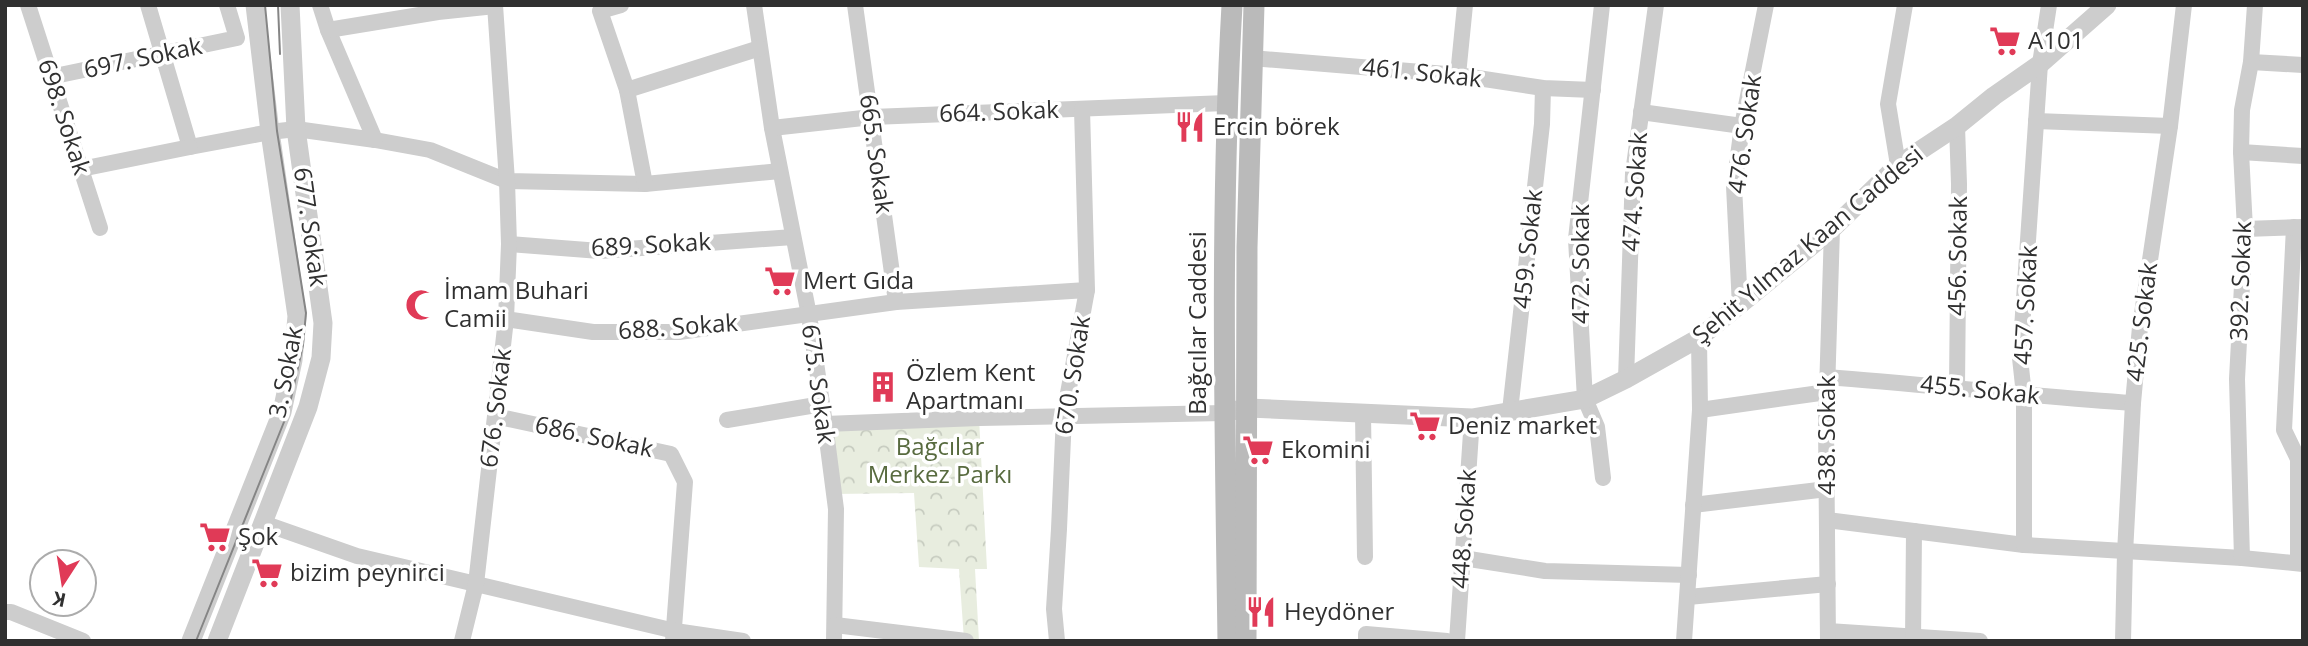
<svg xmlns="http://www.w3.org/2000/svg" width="2308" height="646" font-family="'Open Sans',sans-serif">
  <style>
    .park { fill: url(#park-crowns) }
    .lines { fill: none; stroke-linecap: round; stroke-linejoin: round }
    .minor { stroke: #cdcdcd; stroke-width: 16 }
    .tertiary { stroke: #cdcdcd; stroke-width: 19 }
    .secondary { stroke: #bababa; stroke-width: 21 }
    .tram { stroke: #858585; stroke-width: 2 }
    .labels { text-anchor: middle; stroke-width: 7; stroke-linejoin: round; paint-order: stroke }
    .poi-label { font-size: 24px; fill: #303030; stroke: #fff; text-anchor: start }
    .street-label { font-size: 24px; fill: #303030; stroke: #fff }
    .park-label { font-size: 24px; fill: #586b3f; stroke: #fff }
  </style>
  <defs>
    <pattern id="park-crowns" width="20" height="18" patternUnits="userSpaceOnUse" patternTransform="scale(1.75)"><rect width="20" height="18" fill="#e8eddf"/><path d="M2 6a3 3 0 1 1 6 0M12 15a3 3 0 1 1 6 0" fill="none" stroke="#c7ccc0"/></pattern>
  </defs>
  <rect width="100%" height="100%" fill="#fff"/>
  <polygon class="park" points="979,418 987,569 975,569 979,641 964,640 959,569 919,567 914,493 834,494 825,424"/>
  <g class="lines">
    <g class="minor">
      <polyline points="28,5 100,228"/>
      <polyline points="148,5 190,147 270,132 296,129 375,140 430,150 507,181 645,184 780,171"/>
      <polyline points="320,5 328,30 375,140"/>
      <polyline points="621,5 600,11 627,90 645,184"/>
      <polyline points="754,5 772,128 809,315 825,424 836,509 834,641"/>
      <polyline points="855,5 896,302"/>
      <polyline points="1602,5 1576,239 1585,399 1597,427 1603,478"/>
      <polyline points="328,30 438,12 495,6"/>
      <polyline points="1251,58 1458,75 1543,88 1593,90"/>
      <polyline points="2251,62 2303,65"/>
      <polyline points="1458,75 1465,5"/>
      <polyline points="50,77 237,38 227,5"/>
      <polyline points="627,90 760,48"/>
      <polyline points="1641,112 1742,126"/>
      <polyline points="2036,121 2170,126"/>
      <polyline points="772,128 872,117 1226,103"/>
      <polyline points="2241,152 2303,156"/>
      <polyline points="1898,165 1888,104 1905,5"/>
      <polyline points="81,169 190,147"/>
      <polyline points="2294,227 2284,430 2298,459 2298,563"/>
      <polyline points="2245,229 2303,227"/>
      <polyline points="509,244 600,251 793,237"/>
      <polyline points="1740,306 1734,186 1742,126 1766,5"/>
      <polyline points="506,319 593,332 679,332 896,302 1087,290"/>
      <path d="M1827,377C1929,385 2031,396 2133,403"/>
      <polyline points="1626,379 1633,173 1656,5"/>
      <polyline points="1957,387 1959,184 1957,126"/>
      <polyline points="1700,410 1827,392"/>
      <polyline points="1510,411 1542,124 1543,88"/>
      <polyline points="1363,413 1365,557"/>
      <polyline points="495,416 671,454 685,482 673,641"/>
      <polyline points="727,420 822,404"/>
      <polyline points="825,424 979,418 1224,413"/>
      <polyline points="1693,505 1827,489"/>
      <polyline points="1827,520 2024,545 2242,558 2303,564"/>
      <polyline points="263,523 357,556 675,631 743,641"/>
      <polyline points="2024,545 2024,395 2020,358 2040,64 2049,5"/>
      <polyline points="1463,558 1545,571 1689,575"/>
      <polyline points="2242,558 2237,379 2245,229 2241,152 2242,110 2251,62 2255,5"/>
      <polyline points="1688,597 1828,584"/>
      <polyline points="5,612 11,612 83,641"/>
      <polyline points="835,625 966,641"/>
      <polyline points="1828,631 1980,641"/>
      <polyline points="462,641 476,584 506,319 509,244 507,181 495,5"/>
      <polyline points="1057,641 1054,609 1059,529 1064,415 1087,290 1082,109"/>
      <polyline points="1366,641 1366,634 1447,641"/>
      <polyline points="1457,641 1472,418"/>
      <polyline points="1684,641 1700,410 1699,338"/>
      <polyline points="1828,641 1826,424 1832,229"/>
      <polyline points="1913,641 1914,531"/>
      <polyline points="2123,641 2125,553 2133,403 2140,327 2170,126 2184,5"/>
    </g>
    <g class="tertiary">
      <polyline points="1232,411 1248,408 1472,418 1585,399 1626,379 1699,338 1832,229 1898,165 1957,126 1994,96 2040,64 2107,5"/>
      <polyline points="191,641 282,412 293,360 297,316 270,132 255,5"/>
      <polyline points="217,641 308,407 321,358 323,323 296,129 290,5"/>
    </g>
    <g class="secondary">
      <path d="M1228,641C1225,429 1220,217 1232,5"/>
      <polyline points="1246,641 1247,247 1254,5"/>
    </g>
    <g class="tram">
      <polyline points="278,5 280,54"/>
      <polyline points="196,641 288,412 303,345 306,313 277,131 265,5"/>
    </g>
  </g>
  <defs>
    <symbol id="supermarket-bare" viewBox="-9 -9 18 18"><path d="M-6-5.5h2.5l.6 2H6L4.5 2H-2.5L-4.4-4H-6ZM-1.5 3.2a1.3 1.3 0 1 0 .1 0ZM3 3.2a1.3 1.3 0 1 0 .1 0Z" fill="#e03a57" stroke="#fff" stroke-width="2.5" paint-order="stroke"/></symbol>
    <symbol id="restaurant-bare" viewBox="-9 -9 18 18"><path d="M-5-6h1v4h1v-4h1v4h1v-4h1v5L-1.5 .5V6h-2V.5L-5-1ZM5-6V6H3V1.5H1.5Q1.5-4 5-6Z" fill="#e03a57" stroke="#fff" stroke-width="2.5" paint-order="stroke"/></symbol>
    <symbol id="mosque-bare" viewBox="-9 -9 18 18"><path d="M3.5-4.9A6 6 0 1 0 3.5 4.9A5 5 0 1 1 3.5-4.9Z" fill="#e03a57" stroke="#fff" stroke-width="2.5" paint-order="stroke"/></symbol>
    <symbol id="building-bare" viewBox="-9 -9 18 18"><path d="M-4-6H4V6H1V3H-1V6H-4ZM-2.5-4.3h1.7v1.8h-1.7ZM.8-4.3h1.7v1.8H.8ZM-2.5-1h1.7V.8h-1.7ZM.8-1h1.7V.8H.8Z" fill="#e03a57" stroke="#fff" stroke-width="2.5" paint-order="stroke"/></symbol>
  </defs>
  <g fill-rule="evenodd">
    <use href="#supermarket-bare" x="1983" y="19" width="44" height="44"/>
    <use href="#restaurant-bare" x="1168" y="105" width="44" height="44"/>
    <use href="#supermarket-bare" x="758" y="259" width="44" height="44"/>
    <use href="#mosque-bare" x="399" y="283" width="44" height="44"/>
    <use href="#building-bare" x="861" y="365" width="44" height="44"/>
    <use href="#supermarket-bare" x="1403" y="404" width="44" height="44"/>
    <use href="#supermarket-bare" x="1236" y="428" width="44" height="44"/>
    <use href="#supermarket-bare" x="193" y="515" width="44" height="44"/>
    <use href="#supermarket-bare" x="245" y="551" width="44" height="44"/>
    <use href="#restaurant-bare" x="1239" y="590" width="44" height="44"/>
  </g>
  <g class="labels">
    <g class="poi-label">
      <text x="2028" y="49">A101</text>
      <text x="1213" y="135">Ercin börek</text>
      <text x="803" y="289">Mert Gıda</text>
      <text x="444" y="299">İmam Buhari<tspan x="444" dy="28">Camii</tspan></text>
      <text x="906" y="381">Özlem Kent<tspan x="906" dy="28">Apartmanı</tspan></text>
      <text x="1448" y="434">Deniz market</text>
      <text x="1281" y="458">Ekomini</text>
      <text x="238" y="545">Şok</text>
      <text x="290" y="581">bizim peynirci</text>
      <text x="1284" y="620">Heydöner</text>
    </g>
    <g class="street-label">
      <text transform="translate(143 58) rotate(-12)" y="8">697. Sokak</text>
      <text transform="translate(1422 73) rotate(6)" y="8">461. Sokak</text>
      <text transform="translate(999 112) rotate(-2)" y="8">664. Sokak</text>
      <text transform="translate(64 117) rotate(72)" y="8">698. Sokak</text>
      <text transform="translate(1745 134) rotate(-82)" y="8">476. Sokak</text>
      <text transform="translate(876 154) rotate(82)" y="8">665. Sokak</text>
      <text transform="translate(1635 192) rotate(-86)" y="8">474. Sokak</text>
      <text transform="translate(310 227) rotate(82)" y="8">677. Sokak</text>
      <text transform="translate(651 245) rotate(-3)" y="8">689. Sokak</text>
      <text transform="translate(1808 245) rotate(-40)" y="8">Şehit Yılmaz Kaan Caddesi</text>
      <text transform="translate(1528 249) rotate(-84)" y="8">459. Sokak</text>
      <text transform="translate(1958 256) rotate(-89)" y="8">456. Sokak</text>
      <text transform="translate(1581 264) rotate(-90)" y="8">472. Sokak</text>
      <text transform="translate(2241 281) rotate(-88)" y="8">392. Sokak</text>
      <text transform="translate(2026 305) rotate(-87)" y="8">457. Sokak</text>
      <text transform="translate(2142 322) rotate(-83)" y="8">425. Sokak</text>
      <text transform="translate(1198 323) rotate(-90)" y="8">Bağcılar Caddesi</text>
      <text transform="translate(678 327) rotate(-4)" y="8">688. Sokak</text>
      <text transform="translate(286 372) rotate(-79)" y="8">3. Sokak</text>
      <text transform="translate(1073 375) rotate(-81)" y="8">670. Sokak</text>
      <text transform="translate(818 384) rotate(82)" y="8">675. Sokak</text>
      <text transform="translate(1980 390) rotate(6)" y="8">455. Sokak</text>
      <text transform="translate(496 408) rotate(-83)" y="8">676. Sokak</text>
      <text transform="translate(1827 435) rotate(-90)" y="8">438. Sokak</text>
      <text transform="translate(594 437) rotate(12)" y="8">686. Sokak</text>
      <text transform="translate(1464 529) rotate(-86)" y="8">448. Sokak</text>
    </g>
    <g class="park-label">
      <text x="940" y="455">Bağcılar<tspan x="940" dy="28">Merkez Parkı</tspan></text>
    </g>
  </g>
  <rect width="2308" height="646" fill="none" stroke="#303030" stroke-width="14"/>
  <g transform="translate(63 583) rotate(192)"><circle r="33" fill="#ffffff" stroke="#acacac" stroke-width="2"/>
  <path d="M0-5L12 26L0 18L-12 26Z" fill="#e03a57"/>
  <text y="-10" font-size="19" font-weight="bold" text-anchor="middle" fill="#303030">K</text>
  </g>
</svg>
